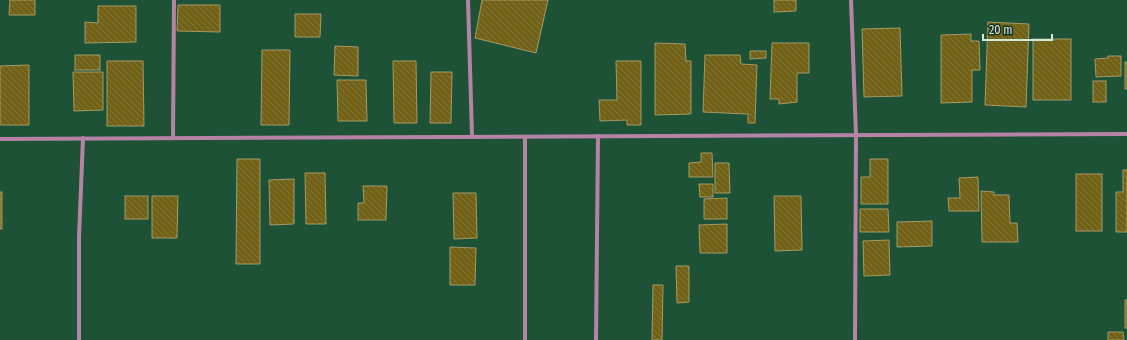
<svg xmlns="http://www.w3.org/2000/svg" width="1127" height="340" font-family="'Fira Sans Condensed',sans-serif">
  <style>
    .building { fill: url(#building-back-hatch); stroke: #a59a66 }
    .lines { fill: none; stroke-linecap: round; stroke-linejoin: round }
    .minor { stroke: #b683a7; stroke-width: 4 }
  </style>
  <defs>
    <pattern id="building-back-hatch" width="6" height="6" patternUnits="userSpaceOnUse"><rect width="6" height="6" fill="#706116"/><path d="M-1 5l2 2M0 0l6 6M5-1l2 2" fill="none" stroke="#837837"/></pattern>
  </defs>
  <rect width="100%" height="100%" fill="#1d5237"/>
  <g class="building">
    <polygon points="10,0 35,0 35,15 9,15"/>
    <polygon points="482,0 548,0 536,53 475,38"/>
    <polygon points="774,0 796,0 796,11 774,12"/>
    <polygon points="178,5 220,5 220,32 177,31"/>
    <polygon points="98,6 136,6 136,42 85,43 85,22 98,23"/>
    <polygon points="295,14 321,14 320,37 295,37"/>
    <polygon points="988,22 1029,24 1026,107 985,105"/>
    <polygon points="900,28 902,96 864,97 862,29"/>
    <polygon points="971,34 971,41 979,41 980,70 972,70 972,102 941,103 941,35"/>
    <rect x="1033" y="39" width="38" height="61"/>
    <polygon points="655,43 685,44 686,61 691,61 691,114 655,115"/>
    <polygon points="772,43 809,43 809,73 797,73 797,102 779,104 779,99 770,99"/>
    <polygon points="335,46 358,47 358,76 334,75"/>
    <polygon points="262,50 290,50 289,125 261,125"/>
    <polygon points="750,51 766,51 766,58 750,59"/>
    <rect x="75" y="55" width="25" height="15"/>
    <polygon points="705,55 740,55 741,64 757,65 755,123 748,123 748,114 703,112"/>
    <polygon points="1108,56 1121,56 1121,76 1096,77 1095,59 1108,58"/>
    <polygon points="107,61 143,61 144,126 107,126"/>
    <polygon points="393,61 416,61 417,123 394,123"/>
    <polygon points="616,61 641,61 641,125 627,125 627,120 600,121 599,100 617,100"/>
    <rect x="1125" y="62" width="2" height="27"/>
    <polygon points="29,65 29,125 0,125 0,66"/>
    <polygon points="73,72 103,72 103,110 74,111"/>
    <polygon points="431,72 452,72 451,123 430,123"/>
    <polygon points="337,80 366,80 367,121 338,121"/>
    <rect x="1093" y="81" width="13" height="21"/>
    <polygon points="701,153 712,153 713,177 689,177 689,163 701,162"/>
    <polygon points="237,159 260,159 260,264 236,264"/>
    <polygon points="870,159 888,159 888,204 861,204 861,177 870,177"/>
    <polygon points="715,163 729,163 730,193 715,193"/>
    <polygon points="1123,170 1127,170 1127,232 1116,232 1116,192 1123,192"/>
    <polygon points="305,173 325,173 326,224 306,224"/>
    <rect x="1076" y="174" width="26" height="57"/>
    <polygon points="978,177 979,211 949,211 948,198 960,198 959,178"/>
    <polygon points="294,179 294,224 270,225 269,180"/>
    <polygon points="699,184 713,184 713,197 700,197"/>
    <polygon points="363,186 387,186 386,220 358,220 358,203 364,203"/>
    <polygon points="981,191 994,192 994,195 1009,195 1010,223 1017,223 1018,242 982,242"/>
    <rect x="0" y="192" width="2" height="37"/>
    <polygon points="453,193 476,193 477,238 454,239"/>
    <rect x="125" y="196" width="23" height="23"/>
    <polygon points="152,196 178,196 177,238 152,238"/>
    <polygon points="774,196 801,196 802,250 775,251"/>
    <polygon points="727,198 727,219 704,219 704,199"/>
    <polygon points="860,209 888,209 889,232 860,232"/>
    <polygon points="932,221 932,246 897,247 897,222"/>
    <polygon points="727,224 727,253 700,253 699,225"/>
    <polygon points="889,240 890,275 864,276 863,241"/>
    <polygon points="450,247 476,248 475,285 450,285"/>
    <polygon points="676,266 689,266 689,302 677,303"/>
    <polygon points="653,285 663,285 662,340 652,340"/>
    <rect x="1125" y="300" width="2" height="28"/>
    <polygon points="1108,332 1123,332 1124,340 1108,340"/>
  </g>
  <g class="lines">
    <g class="minor">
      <polyline points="468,0 472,136"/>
      <polyline points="851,0 856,135 855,340"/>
      <polyline points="173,138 174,0"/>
      <polyline points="0,139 1127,134"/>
      <polyline points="79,340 79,237 83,138"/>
      <polyline points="525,340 525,138"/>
      <polyline points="596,340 598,136"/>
    </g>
  </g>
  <path d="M983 34v6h69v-6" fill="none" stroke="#d0eada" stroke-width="2"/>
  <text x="989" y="34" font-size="12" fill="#d0eada" stroke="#1c3225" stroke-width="3" paint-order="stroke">20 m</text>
</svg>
